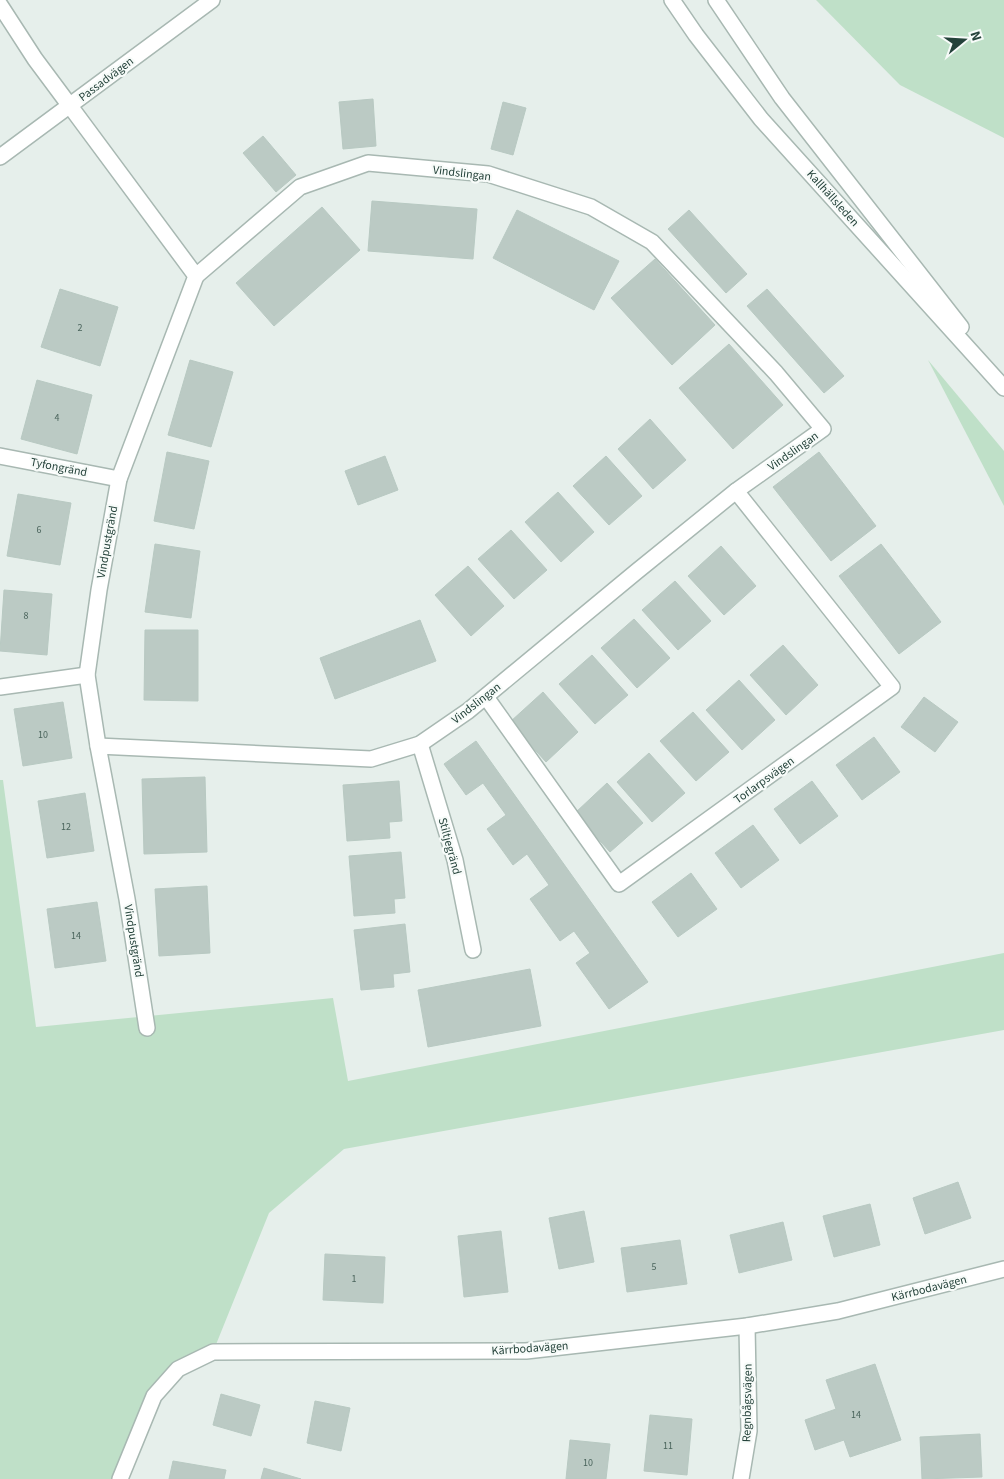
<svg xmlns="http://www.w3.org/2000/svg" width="1004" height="1479" font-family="'Source Sans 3',sans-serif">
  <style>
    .green { fill: #bfe0c8 }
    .building { fill: #bbcac4; stroke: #b8c9c2 }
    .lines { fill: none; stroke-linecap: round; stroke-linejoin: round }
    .minor-casing { stroke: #a8b8b2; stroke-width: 18 }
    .tertiary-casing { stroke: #a8b8b2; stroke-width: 18 }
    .minor { stroke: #fff; stroke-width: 15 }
    .tertiary { stroke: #fff; stroke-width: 15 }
    .labels { text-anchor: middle; stroke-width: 4.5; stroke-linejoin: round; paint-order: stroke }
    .number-label { font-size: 10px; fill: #4a645c }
    .street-label { font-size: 12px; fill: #24423a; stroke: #f7fbf9 }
  </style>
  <rect width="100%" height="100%" fill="#e6efeb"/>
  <g class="green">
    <polygon points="816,0 1004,0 1004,138 900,85"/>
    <polygon points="928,360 1004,451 1004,506"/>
    <polygon points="0,780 3,780 36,1027 333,998 348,1081 1004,953 1004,1030 344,1149 269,1213 213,1352 154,1396 120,1479 0,1479"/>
  </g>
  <g class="building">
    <polygon points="373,99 376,146 343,149 339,102"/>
    <polygon points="503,102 526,108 513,155 491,149"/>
    <polygon points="263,136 296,175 276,192 243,153"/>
    <polygon points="372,201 477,209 473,259 368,251"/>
    <polygon points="322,207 360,250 274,326 236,283"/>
    <polygon points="517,210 619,261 594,310 493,258"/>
    <polygon points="689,210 747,274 726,293 668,229"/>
    <polygon points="655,259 715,325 672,365 611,298"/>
    <polygon points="60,289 118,307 100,366 41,347"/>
    <polygon points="767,289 844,376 824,393 747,306"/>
    <polygon points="729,344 783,405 733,449 679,388"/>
    <polygon points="190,360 233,372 211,447 168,435"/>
    <polygon points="37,380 92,395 77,454 21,439"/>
    <polygon points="650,419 686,460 653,489 618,449"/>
    <polygon points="167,452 209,461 194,529 154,521"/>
    <polygon points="819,452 876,526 831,561 773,487"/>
    <polygon points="385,456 398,490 358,505 345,471"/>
    <polygon points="606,456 642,496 609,525 573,486"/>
    <polygon points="558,492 594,532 561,562 525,522"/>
    <polygon points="18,494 71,503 60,565 7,556"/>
    <polygon points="511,530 547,570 514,599 478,559"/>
    <polygon points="155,544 200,551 191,618 145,612"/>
    <polygon points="881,544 941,622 899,654 839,576"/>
    <polygon points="721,546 756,586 724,615 688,576"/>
    <polygon points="468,566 504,606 471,636 435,595"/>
    <polygon points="675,581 711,621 678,650 642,610"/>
    <polygon points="4,590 52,594 47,655 0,651"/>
    <polygon points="634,619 670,658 637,688 601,648"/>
    <polygon points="420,620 436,661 335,699 320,658"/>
    <polygon points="145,630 198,630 198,701 144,700"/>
    <polygon points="783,645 818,685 786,715 750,675"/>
    <polygon points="592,655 628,695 595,724 559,684"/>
    <polygon points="739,680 775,720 742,750 706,710"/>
    <polygon points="543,692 578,732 546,762 510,722"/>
    <polygon points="924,697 958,722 935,752 901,727"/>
    <polygon points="63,702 72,758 23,766 14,709"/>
    <polygon points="693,712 729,752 696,781 660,741"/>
    <polygon points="874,737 900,772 862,800 836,765"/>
    <polygon points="476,741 648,982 609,1009 576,963 590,953 574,931 560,941 530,899 549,885 527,854 513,865 487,829 506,815 483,783 466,795 444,764"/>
    <polygon points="649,753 685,793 652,822 617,782"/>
    <polygon points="205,777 207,852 144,854 142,779"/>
    <polygon points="399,781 402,821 389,822 390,838 347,841 343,785"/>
    <polygon points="812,781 838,816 800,844 774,809"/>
    <polygon points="607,783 643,823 610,852 575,813"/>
    <polygon points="85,793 94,851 47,858 38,801"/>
    <polygon points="753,825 779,860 741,888 715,853"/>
    <polygon points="401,852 405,898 394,899 395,913 354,916 349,856"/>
    <polygon points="691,873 717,909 678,937 652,902"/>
    <polygon points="207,886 210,953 159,956 155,889"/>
    <polygon points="97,902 106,961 55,968 47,909"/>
    <polygon points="405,924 410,972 393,974 394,987 361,990 354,930"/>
    <polygon points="530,969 541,1026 428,1047 418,990"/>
    <polygon points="958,1182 971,1218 925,1234 913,1198"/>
    <polygon points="870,1204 880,1245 834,1257 823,1216"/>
    <polygon points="584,1211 594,1262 559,1269 549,1218"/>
    <polygon points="783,1222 792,1260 739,1273 730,1235"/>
    <polygon points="501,1231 508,1292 464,1297 458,1236"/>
    <polygon points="680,1240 687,1284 627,1292 621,1248"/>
    <polygon points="325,1254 385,1257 383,1303 323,1300"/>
    <polygon points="875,1364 901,1440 850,1457 844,1440 815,1450 805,1420 836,1409 826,1380"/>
    <polygon points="221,1394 260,1405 251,1436 213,1425"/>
    <polygon points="315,1401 350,1408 341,1451 307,1443"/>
    <polygon points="650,1415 692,1419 687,1475 644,1471"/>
    <polygon points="980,1434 982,1477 922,1479 920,1437"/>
    <polygon points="570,1440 610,1444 606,1479 566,1479"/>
    <polygon points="173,1461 226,1470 224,1479 169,1479"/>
    <polygon points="264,1468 301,1479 261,1479"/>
  </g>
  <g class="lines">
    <defs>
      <g id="minor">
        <polyline points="70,106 196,276 119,479 99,590 87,675 98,746 127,899 147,1028"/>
        <polyline points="0,456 119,479"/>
        <polyline points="0,687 87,675"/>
        <polyline points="486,697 619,884 892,687 736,491"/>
        <polyline points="420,744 455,860 473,950"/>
        <polyline points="98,746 371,759 420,744 468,711 636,572 736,491 823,429 776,373 652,242 591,207 488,174 368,163 300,187 196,276"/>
        <polyline points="120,1479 154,1396 178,1369 213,1352 526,1351 747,1326 838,1311 1004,1269"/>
        <polyline points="741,1479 749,1431 747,1326"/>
      </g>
      <g id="tertiary">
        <polyline points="672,0 696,35 761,119 1004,388"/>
        <polyline points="716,0 782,98 961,327"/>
        <polyline points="0,5 35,59 70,106"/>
        <polyline points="0,157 212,0"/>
      </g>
    </defs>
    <use href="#minor" class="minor-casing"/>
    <use href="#tertiary" class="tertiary-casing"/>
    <use href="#minor" class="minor"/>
    <use href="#tertiary" class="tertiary"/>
  </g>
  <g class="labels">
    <g class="number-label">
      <text x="80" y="331">2</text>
      <text x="57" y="421">4</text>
      <text x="39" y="533">6</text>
      <text x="26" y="619">8</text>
      <text x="43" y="738">10</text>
      <text x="66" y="830">12</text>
      <text x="76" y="939">14</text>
      <text x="654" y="1270">5</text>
      <text x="354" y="1282">1</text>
      <text x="856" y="1418">14</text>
      <text x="668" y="1449">11</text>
      <text x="588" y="1466">10</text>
    </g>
    <g class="street-label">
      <text transform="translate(106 79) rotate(-37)" y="4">Passadvägen</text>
      <text transform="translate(462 173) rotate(7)" y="4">Vindslingan</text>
      <text transform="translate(833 198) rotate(48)" y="4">Kallhällsleden</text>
      <text transform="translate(793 451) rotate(-35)" y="4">Vindslingan</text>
      <text transform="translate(59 467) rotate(11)" y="4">Tyfongränd</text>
      <text transform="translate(107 542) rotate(-80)" y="4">Vindpustgränd</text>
      <text transform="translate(476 703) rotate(-38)" y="4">Vindslingan</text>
      <text transform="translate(764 780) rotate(-36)" y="4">Torlarpsvägen</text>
      <text transform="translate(450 846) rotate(75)" y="4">Stiltjegränd</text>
      <text transform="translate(134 941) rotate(81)" y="4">Vindpustgränd</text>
      <text transform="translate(929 1288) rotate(-14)" y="4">Kärrbodavägen</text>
      <text transform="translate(530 1348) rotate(-4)" y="4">Kärrbodavägen</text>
      <text transform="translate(747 1403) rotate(-89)" y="4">Regnbågsvägen</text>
    </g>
  </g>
  <g transform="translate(964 40) rotate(72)" stroke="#f7fbf9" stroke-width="4" paint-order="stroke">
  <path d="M0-4L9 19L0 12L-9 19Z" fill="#24423a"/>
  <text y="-8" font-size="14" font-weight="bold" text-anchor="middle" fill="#24423a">N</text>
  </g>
</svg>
